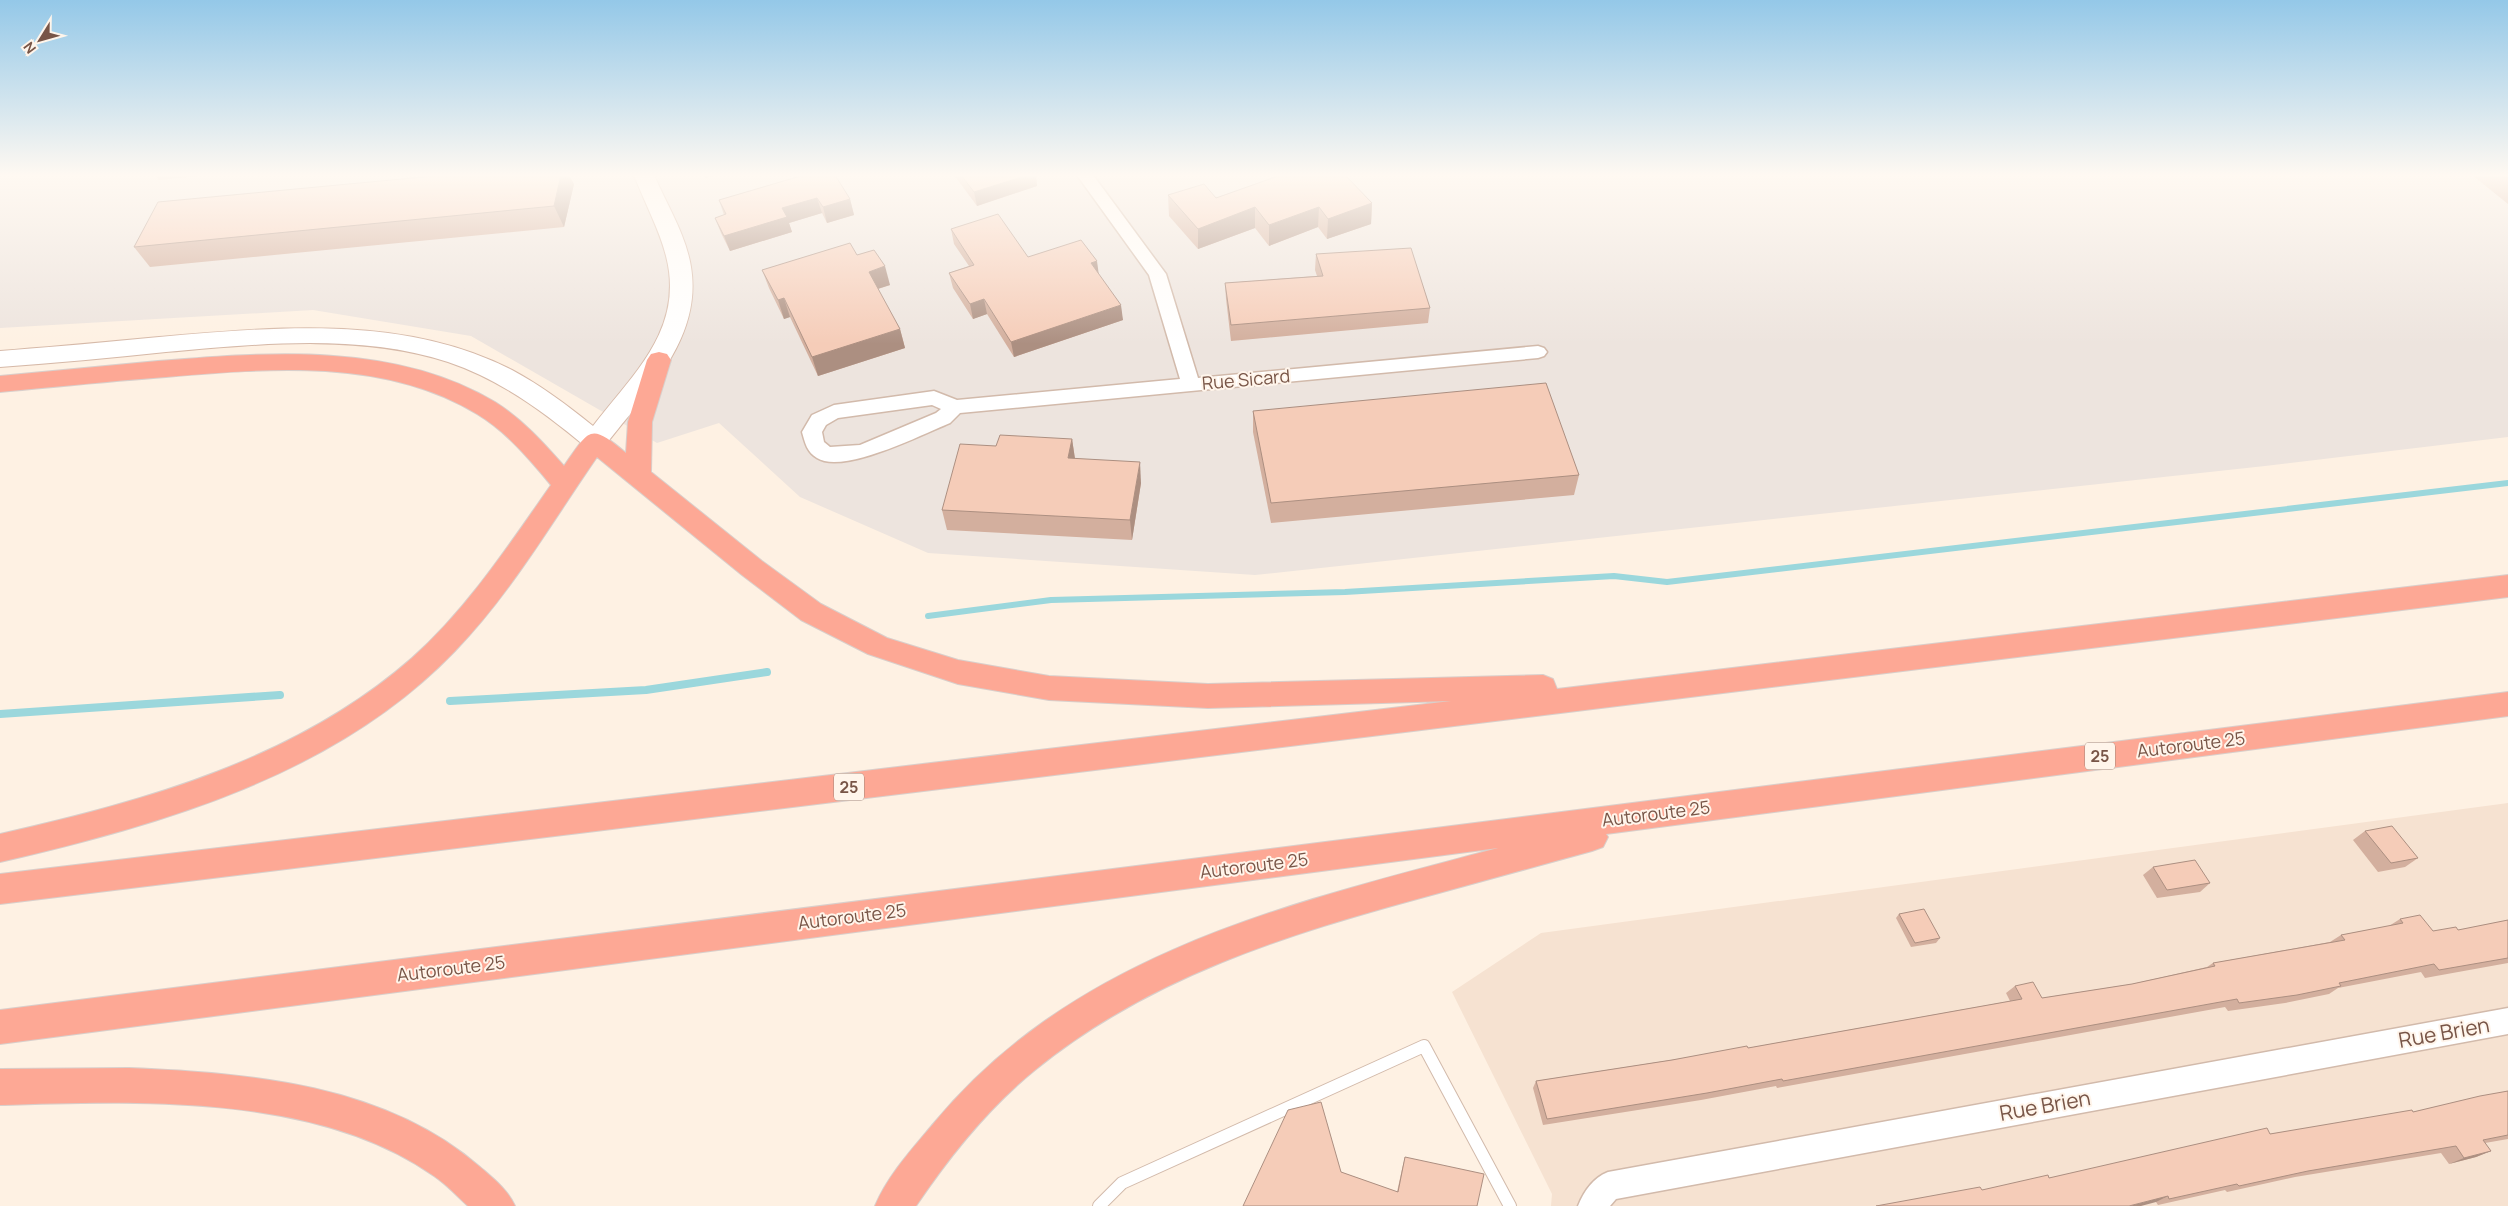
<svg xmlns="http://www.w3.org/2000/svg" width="2508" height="1206" font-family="Manrope,sans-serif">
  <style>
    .residential { fill: #f6e2d1 }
    .industrial { fill: #ede4de }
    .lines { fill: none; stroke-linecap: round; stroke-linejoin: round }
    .stream-far1 { stroke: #9bd7dc; stroke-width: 6 }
    .stream { stroke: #9bd7dc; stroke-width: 8 }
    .lane-casing { stroke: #d2baab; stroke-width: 14 }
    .street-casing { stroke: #d2baab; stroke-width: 3 }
    .secondary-casing { stroke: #d6b9a8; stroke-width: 2 }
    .highway-casing { stroke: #d9cfcb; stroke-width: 2 }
    .lane { stroke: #fff; stroke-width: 12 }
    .street { fill: #fff; fill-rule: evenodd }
    .secondary { fill: #fff; fill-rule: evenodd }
    .highway { fill: #fda895; fill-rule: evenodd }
    .wall { fill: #d3af9e }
    .shaded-wall { fill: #ac8f81 }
    .building { fill: #f5ccb8; stroke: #ac8f81 }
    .labels { text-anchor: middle; stroke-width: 4; stroke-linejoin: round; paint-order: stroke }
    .shield { fill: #fff5eb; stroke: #a08578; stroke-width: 1 }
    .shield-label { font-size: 16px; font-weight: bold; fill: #785547 }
    .street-label { font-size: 18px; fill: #785547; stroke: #fff5eb }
    .near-street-label { font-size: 21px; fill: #785547; stroke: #fff5eb }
  </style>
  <rect width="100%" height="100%" fill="#fef1e3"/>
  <polygon class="residential" points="2508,803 2508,1206 1551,1206 1552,1194 1452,992 1541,933"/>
  <polygon class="industrial" points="0,175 2508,175 2508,437 2265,466 1255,575 928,553 800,497 719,423 657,443 471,336 313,310 0,328"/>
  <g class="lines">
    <polyline class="stream-far1" points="928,616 1051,600 1345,592 1614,576 1667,582 2508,483"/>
    <g class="stream">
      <polyline points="450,701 646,690 767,672"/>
      <polyline points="0,714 280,695"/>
    </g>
    <defs>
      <polyline id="lane" points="1099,1206 1122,1183 1424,1046 1510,1206"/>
      <g id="street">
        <path d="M1077,175H1093L1166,274L1198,378L1538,346L1544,348L1547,352L1544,356L1538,358L960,413L950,423C923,434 843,475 817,458C807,452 805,443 802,432L812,415L834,405L934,391L957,400L1180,379L1149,275ZM932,405L941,409L936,413L860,445L830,447L824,442L822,432L826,425L838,418Z"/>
        <path d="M2508,1008V1034L1616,1199L1610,1206H1578C1584,1191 1593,1178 1608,1172Z"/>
      </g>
      <path id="secondary" d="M634,175H654C667,205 686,235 691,267C703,340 644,394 604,447L595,450L586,447C544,412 501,380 448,362C359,333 258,344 166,352C111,358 55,363 0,367V351C53,347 106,342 159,337C275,327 404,314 512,370C542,386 567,405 593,426C633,374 685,329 666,256C659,228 644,202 634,175Z"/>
      <g id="highway">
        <path d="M659,352L667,354L671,360L652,422L651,472L762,561L821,604L887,638L958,660L1049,676L1208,684L1543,675L1553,679L1557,689L2508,575V597L0,904V874L1451,701L1208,708L1049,700L958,684L868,654L801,620L742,575L597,457C552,522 511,593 455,651C336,775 163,824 0,862V834C146,801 297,759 412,658C467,609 509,545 551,485C529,459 507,432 477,414C385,358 269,368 166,377C111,381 55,387 0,392V376C53,371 106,366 158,361C269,352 395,342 495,402C522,419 543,442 564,466C590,429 589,422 626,453L628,422L647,360L651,354Z"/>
        <path d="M2508,692V716L1606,834L1608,837L1603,847L1592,851C1537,866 1483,881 1428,896C1288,934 1149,977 1035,1070C988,1108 949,1157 916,1206H875C888,1175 913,1148 934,1123C1076,951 1293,903 1498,848L0,1044V1010Z"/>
        <path d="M129,1068C249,1073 385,1084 480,1167C494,1179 507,1189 515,1206H468C457,1196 446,1184 434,1176C317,1093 137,1101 0,1105V1069Z"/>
      </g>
    </defs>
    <use href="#lane" class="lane-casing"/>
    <use href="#street" class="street-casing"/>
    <use href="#secondary" class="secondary-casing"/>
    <use href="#highway" class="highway-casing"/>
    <use href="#lane" class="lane"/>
    <use href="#street" class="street"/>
    <use href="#secondary" class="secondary"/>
    <use href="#highway" class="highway"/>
  </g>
  <g class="wall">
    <polygon points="155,175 210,175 159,180"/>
    <polygon points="804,175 850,199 854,215 827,223 822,213 789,223 792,232 730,251 721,233 715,218 724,215 719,200"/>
    <polygon points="954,175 1036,175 1037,186 977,206"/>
    <polygon points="2472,175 2508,175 2508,204"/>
    <polygon points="574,184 564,227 150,267 134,247"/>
    <polygon points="1168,195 1372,203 1371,224 1327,239 1318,227 1269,246 1255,228 1198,249 1169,216"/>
    <polygon points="951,229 1028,257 1099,274 1123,320 1014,357 987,314 973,319 953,288 949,273 969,266 954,244"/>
    <polygon points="1316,254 1430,308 1428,323 1231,341 1226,299 1225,283 1317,276 1315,270"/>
    <polygon points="857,255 890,285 878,289 900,329 905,348 818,376 790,317 784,319 769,288 762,270"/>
    <polygon points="1253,411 1579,475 1574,495 1271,523 1253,432"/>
    <polygon points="1072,439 1075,459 1141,483 1132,540 947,530 942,510 996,446"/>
    <polygon points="2365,831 2418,858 2405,867 2378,872 2353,840"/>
    <polygon points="2153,867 2210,883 2200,892 2157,898 2143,875"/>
    <polygon points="1899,914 1940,938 1936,943 1911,947 1896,918"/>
    <polygon points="2400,919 2433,931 2458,930 2508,920 2508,963 2425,978 2421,972 2338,988 2329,994 2285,1003 2228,1011 2225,1007 1777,1088 1776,1086 1701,1100 1543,1125 1533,1088 1536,1081 1748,1048 2010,1001 2006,993 2015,986 2042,998 2132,984 2207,967 2213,963 2330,942 2341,935 2389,926"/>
    <polygon points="2508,1091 2508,1139 2485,1143 2491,1151 2476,1157 2449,1164 2441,1153 2295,1177 2227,1192 2225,1190 2158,1205 2156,1202 1982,1190 2049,1178 2270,1134 2413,1112"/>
    <polygon points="1405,1157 1477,1206 1243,1206 1341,1172 1397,1192 1402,1169"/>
  </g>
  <g class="shaded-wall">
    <polygon points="561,175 569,175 574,184 564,227 554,206"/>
    <polygon points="704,175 716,175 705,178"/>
    <polygon points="1028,175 1036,175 1037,186 977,206 974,192"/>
    <polygon points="817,198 822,213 789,223 792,232 730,251 724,236 782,208"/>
    <polygon points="850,199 854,215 827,223 823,207"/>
    <polygon points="1372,203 1371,224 1327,239 1328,219"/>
    <polygon points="1255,207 1255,228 1198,249 1198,229"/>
    <polygon points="1319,207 1318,227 1269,246 1269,225"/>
    <polygon points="1097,261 1099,276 1091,263"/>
    <polygon points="885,266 890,285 874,290 869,272"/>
    <polygon points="784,298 790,317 784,319 778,300"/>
    <polygon points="984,299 987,314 973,319 970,304"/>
    <polygon points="1121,305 1123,320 1014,357 1011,342"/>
    <polygon points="900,329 905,348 818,376 812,357"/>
    <polygon points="1072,439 1075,459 1068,458"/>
    <polygon points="1140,462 1141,483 1132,540 1130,520"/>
    <polygon points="2491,1151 2476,1157 2449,1164 2464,1158"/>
    <polygon points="2168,1196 2156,1202 2141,1206 2129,1206"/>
  </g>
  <g class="building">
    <polygon points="444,175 561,175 554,206 134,247 158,202"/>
    <polygon points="804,175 835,175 850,199 823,207 817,198 782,208 787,217 724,236 715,218 726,214 719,200"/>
    <polygon points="961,175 1028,175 974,192"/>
    <polygon points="1281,175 1345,175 1372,203 1328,219 1319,207 1269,225 1255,207 1198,229 1168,195 1204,184 1216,198"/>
    <polygon points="998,214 1028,257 1081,240 1097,261 1091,263 1121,305 1011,342 984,299 970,304 949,273 974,265 951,229"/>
    <polygon points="850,243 857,255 874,250 885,266 869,272 900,329 812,357 784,298 778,300 762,270"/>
    <polygon points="1411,248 1430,308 1231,325 1225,283 1323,276 1316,254"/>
    <polygon points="1546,383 1579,475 1271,503 1253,411"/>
    <polygon points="1000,435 1072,439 1068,458 1140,462 1130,520 942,510 960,444 996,446"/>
    <polygon points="2392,826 2418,858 2391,863 2365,831"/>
    <polygon points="2195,860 2210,883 2167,890 2153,867"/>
    <polygon points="1924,909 1940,938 1915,943 1899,914"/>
    <polygon points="2420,915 2433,931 2456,927 2458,930 2508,920 2508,958 2439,970 2434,964 2339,983 2341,986 2297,995 2239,1003 2237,999 1783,1081 1782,1079 1707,1093 1547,1119 1536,1081 1672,1060 1747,1046 1748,1048 2022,999 2015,986 2033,982 2042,998 2132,984 2215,966 2213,963 2345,940 2341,935 2403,923 2400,919"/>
    <polygon points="2508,1091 2508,1135 2483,1140 2491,1151 2464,1158 2456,1146 2308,1171 2239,1186 2237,1184 2169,1199 2168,1196 2129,1206 1876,1206 1980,1187 1982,1190 2048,1175 2049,1178 2267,1128 2270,1134 2412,1110 2413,1112 2480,1096"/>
    <polygon points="1321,1102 1341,1172 1398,1192 1405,1157 1484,1174 1477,1206 1243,1206 1288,1110"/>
  </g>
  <linearGradient id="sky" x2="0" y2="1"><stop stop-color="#94c8e8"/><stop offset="0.51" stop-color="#fff9f2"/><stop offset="1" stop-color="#fff9f2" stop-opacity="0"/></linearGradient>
  <rect width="2508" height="344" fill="url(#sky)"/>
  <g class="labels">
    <g class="shield">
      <rect x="2085" y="742.5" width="30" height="27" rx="4"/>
      <rect x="834" y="773.5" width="30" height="27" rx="4"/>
    </g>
    <g class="shield-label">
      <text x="2100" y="762">25</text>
      <text x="849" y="793">25</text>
    </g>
    <g class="street-label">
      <text transform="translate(1246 380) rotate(-5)" y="6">Rue Sicard</text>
      <text transform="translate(2191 745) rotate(-7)" y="6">Autoroute 25</text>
      <text transform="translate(1656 814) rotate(-7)" y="6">Autoroute 25</text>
      <text transform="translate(1254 866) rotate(-7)" y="6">Autoroute 25</text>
      <text transform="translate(852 917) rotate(-7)" y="6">Autoroute 25</text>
      <text transform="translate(451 969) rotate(-7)" y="6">Autoroute 25</text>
    </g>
    <g class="near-street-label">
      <text transform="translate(2444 1033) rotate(-10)" y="7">Rue Brien</text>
      <text transform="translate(2045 1106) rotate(-10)" y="7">Rue Brien</text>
    </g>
  </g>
  <g transform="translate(40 40) rotate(233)" stroke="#fff5eb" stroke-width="4" paint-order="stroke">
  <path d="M0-4L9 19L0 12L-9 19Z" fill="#785547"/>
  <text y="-8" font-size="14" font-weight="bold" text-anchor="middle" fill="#785547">N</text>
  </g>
</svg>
